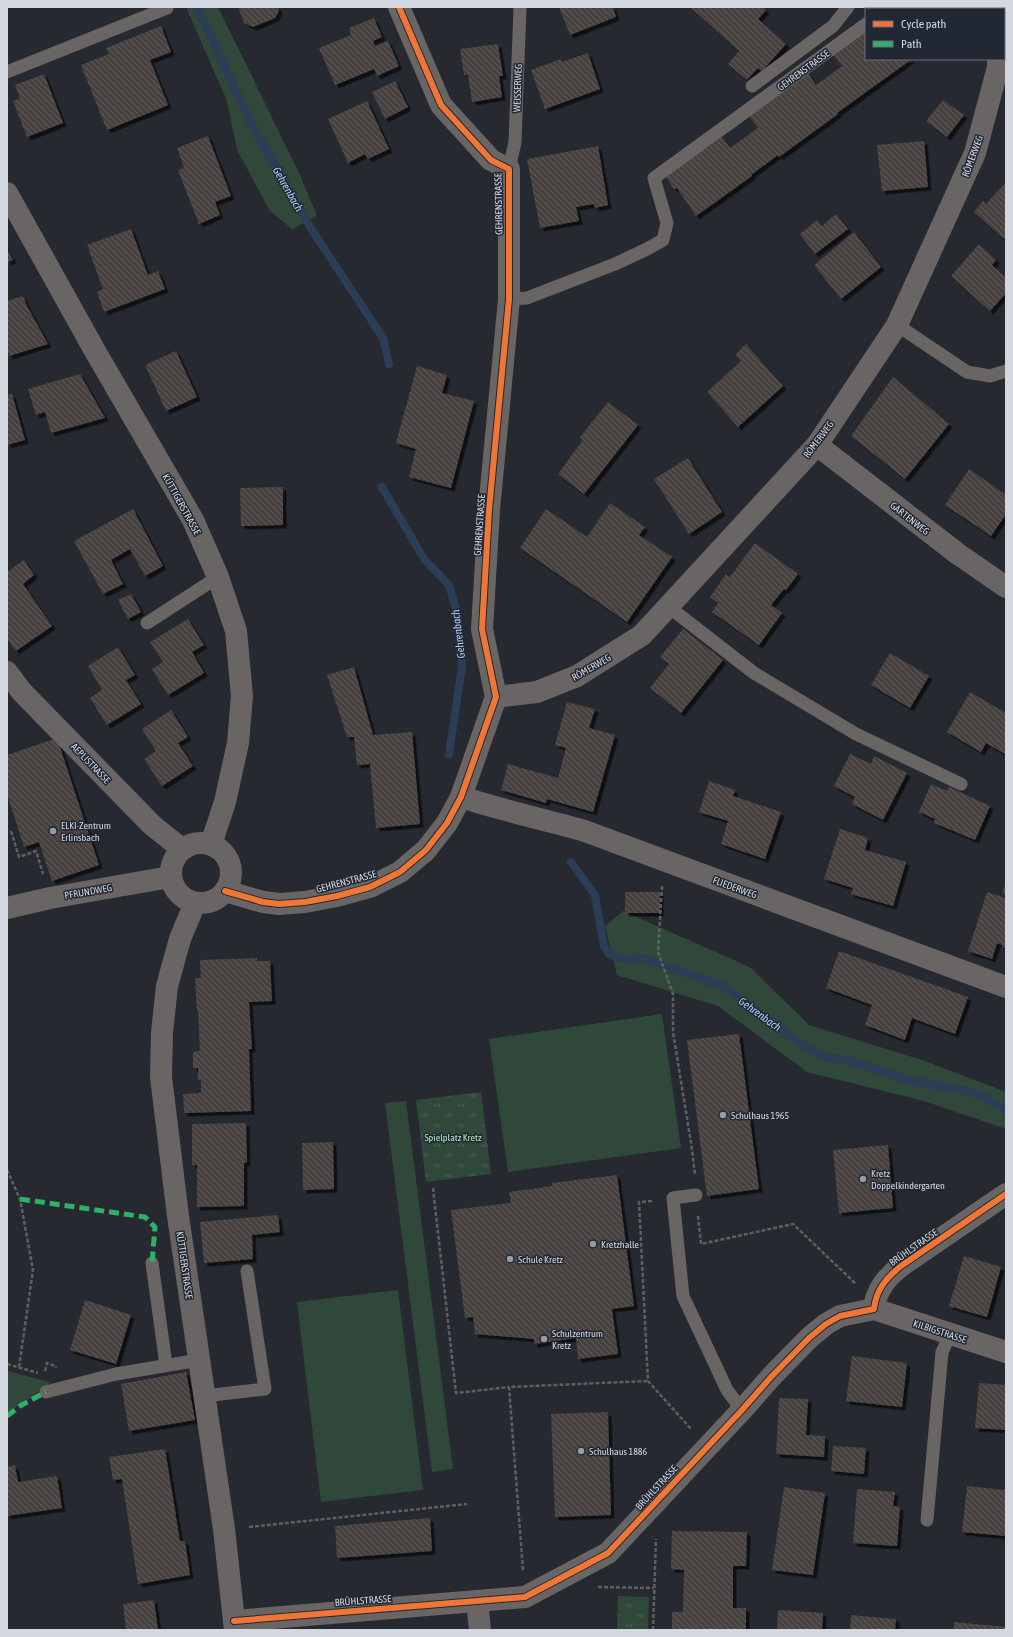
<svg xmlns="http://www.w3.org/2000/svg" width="1013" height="1637" font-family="'Asap Condensed',sans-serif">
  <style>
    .grass { fill: #304839 }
    .park { fill: url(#park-tufts) }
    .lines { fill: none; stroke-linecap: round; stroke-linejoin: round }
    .stream { stroke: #2b3d57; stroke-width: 8 }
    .building { fill: url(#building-back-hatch); filter: url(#shadow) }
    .path { stroke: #5f5f60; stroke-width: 2.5; stroke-dasharray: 4 2; stroke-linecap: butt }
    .service { stroke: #6a6565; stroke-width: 13 }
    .minor { stroke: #6a6565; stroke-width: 22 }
    .quiet { stroke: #2db169; stroke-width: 5; stroke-dasharray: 10 5; stroke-linecap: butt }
    .cycleway-casing { stroke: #222833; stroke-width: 8 }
    .cycleway { stroke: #f07635; stroke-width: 6 }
    .poi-dot { fill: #969aa1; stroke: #222833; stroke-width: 1.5 }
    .labels { text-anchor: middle; stroke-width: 3; stroke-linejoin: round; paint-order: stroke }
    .street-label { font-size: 10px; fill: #d3d7df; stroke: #222833 }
    .poi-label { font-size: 10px; fill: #d3d7df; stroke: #222833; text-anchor: start }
    .park-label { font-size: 10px; fill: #aeebc1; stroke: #222833 }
    .water-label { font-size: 11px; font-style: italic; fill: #b0cef9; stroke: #222833 }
  </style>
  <defs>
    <pattern id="park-tufts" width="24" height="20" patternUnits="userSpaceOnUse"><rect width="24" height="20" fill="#304839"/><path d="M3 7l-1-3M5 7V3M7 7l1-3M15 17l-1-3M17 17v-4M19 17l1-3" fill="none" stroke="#4d6255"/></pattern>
    <pattern id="building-back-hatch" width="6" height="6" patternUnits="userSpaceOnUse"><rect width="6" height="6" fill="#464240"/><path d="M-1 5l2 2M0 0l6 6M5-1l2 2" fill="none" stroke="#605d5b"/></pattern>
    <filter id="shadow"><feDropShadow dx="3.5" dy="3.5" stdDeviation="0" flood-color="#0009"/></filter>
  </defs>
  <rect width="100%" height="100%" fill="#26292f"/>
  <g class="grass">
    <polygon points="186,7 218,7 300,175 317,216 292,229 270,211 237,150 227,101"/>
    <polygon points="623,911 750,967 809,1025 925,1061 1006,1092 1006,1129 924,1101 807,1072 718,1006 617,975 605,926"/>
    <polygon points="662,1014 681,1148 508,1172 489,1039"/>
    <polygon points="406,1101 453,1469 432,1472 385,1103"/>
    <polygon points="398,1290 423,1490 321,1502 297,1302"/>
    <polygon points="7,1371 50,1382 46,1387 7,1413"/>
  </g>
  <g class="park">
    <polygon points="481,1092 491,1174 426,1182 416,1100"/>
    <polygon points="618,1596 649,1597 648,1630 617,1630"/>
  </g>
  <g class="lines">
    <g class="stream">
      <polyline points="197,7 250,121 310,227 383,338 389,364"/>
      <polyline points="382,487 424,559 449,585 457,612 462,666 449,754"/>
      <polyline points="571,862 595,895 604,946 610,955 623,959 642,958 723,986 804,1046 826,1057 851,1061 911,1081 954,1088 981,1095 1006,1111"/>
    </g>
  </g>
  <g class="building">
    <polygon points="238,7 278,7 279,11 275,18 253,27 244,23"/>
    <polygon points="559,7 613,7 616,17 570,35"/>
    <polygon points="690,7 762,7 766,10 758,19 786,44 762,71 758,68 747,80 728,64 739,51"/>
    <polygon points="374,18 382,37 373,41 375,46 388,41 399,66 377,76 374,69 335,85 319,48 351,35 349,28"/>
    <polygon points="161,26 171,52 150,60 168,105 107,130 81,65 109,54 106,48"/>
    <polygon points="866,31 866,59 912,59 837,113 838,114 779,157 778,155 751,175 752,176 696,216 677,188 674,189 666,177 722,137 730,148 758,128 749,116 808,73 816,85 842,66 833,54"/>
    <polygon points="498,44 503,76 499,76 502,97 472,102 468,75 464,75 460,49"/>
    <polygon points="588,53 600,89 545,109 531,70 561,59 562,62"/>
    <polygon points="44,74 63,123 27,137 13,101 20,99 15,85"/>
    <polygon points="395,81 408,107 385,119 372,92"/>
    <polygon points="943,100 964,115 947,137 926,121"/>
    <polygon points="367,101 389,149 368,159 365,154 348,163 328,119"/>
    <polygon points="208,136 231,196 215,202 220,215 199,224 178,170 184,168 177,148"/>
    <polygon points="924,141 928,187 882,191 877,145"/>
    <polygon points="598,146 608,205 595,208 594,204 576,207 579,221 540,228 527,159"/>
    <polygon points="1006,182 1006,237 1004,239 974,212 983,201 986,204"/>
    <polygon points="836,214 848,229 815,254 800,234 817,220 822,226"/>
    <polygon points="131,229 148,275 158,271 165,289 104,312 97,292 103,289 87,245"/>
    <polygon points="854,232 881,267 841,299 814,265"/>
    <polygon points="979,244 996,260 992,265 1006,278 1006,293 990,311 951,276"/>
    <polygon points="7,250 13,260 7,262"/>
    <polygon points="23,296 27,306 48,344 9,356 7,347 7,301"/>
    <polygon points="746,344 783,386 738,427 707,392 741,361 735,355"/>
    <polygon points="176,351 197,397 166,411 145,365"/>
    <polygon points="417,366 447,375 442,393 474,401 451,488 409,477 416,449 396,443"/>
    <polygon points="80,374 105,418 51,433 45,412 36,415 28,389"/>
    <polygon points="893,377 949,424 905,479 851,436"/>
    <polygon points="12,394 25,440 7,445 7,395"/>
    <polygon points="608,402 638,425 584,494 558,474 583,440 580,437"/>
    <polygon points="688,458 722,512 689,534 654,479"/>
    <polygon points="969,469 1006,495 1006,514 991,536 945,505"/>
    <polygon points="283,487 283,525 241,526 240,488"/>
    <polygon points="610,503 645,527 639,535 672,557 627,622 520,548 546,509 587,537"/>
    <polygon points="133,509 163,566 145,576 130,549 111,560 123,584 103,594 74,541"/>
    <polygon points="755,543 798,574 786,590 784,589 771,605 782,613 759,645 712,612 718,603 710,597 726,574 730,577"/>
    <polygon points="24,560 34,575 23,584 52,626 16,651 7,639 7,572"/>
    <polygon points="131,594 141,612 128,619 118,600"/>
    <polygon points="188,619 204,645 192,652 204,673 168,695 152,669 163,662 150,642"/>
    <polygon points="683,629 723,660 681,713 650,688 669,664 660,657"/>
    <polygon points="118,647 135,675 126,680 141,704 107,725 90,698 102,690 88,666"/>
    <polygon points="890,653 929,676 910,708 871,685"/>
    <polygon points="354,667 373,735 412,732 420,824 376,828 370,764 357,765 354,737 347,737 327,675"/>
    <polygon points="970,692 1006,713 1005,754 986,743 981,752 947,732"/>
    <polygon points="567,702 595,709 589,728 615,735 593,812 547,799 546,803 501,790 508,764 558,778 566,748 555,745"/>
    <polygon points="171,710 188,737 178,743 193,766 162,786 144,759 156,751 142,729"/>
    <polygon points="57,738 99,865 52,881 39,842 24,847 7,794 7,755"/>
    <polygon points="850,754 871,764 874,756 907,773 883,820 852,804 855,797 834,786"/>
    <polygon points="709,781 735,790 733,796 781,812 765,859 721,844 728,821 699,812"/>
    <polygon points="931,784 947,791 949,787 990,806 975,840 934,823 935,819 919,812"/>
    <polygon points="840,829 868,838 865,850 906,862 893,906 851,894 853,888 824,879"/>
    <polygon points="1006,883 1006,895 1002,893"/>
    <rect x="625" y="892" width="35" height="21"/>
    <polygon points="987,892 1006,898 1006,948 1002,947 1002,945 997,943 992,959 968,951"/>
    <polygon points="839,951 968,997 955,1034 912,1018 905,1040 865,1025 872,1005 826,988"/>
    <polygon points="257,958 257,961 270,961 272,1001 249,1002 252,1049 249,1049 251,1111 184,1113 183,1094 201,1093 201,1080 198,1080 198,1068 193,1068 193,1052 200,1051 198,1010 197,1011 195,978 201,978 200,960"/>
    <polygon points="739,1034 759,1189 707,1196 687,1040"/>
    <polygon points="246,1123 247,1162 244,1163 244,1206 197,1207 197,1165 192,1165 192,1124"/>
    <polygon points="333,1142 334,1189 303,1190 302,1143"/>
    <polygon points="888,1145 893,1208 839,1213 833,1150"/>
    <polygon points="617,1175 634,1306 612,1309 618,1354 578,1359 576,1338 534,1344 534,1339 475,1334 473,1317 465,1318 451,1210 511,1203 509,1192 552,1186 552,1183"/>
    <polygon points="278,1215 280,1232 252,1235 253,1259 204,1263 200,1222"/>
    <polygon points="964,1256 1001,1267 987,1317 949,1306"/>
    <polygon points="85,1300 131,1315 116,1364 70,1350"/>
    <polygon points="852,1356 907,1363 902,1407 846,1401"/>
    <polygon points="186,1372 195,1420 129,1431 121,1384"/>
    <polygon points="979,1383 1006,1385 1006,1430 975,1428"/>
    <polygon points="779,1398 808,1399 806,1435 825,1436 824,1457 776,1454"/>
    <polygon points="608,1412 611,1515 555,1517 551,1414"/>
    <polygon points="833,1446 866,1448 864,1474 831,1471"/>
    <polygon points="165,1449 180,1541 185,1541 190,1575 138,1584 122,1479 113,1480 109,1457"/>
    <polygon points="15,1465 18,1482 57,1476 62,1508 7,1516 7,1467"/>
    <polygon points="967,1486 1006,1490 1006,1536 962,1532"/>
    <polygon points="784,1487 825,1493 813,1575 772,1570"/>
    <polygon points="857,1489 895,1492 893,1506 900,1507 897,1546 853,1543"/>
    <polygon points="430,1518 432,1551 337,1558 335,1526"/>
    <polygon points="672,1531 747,1532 746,1566 733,1566 733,1608 746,1608 746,1630 672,1630 672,1612 683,1612 684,1570 671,1569"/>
    <polygon points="154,1600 158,1630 126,1630 123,1604"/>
    <polygon points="778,1610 823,1613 822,1630 777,1630"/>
    <polygon points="851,1615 896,1619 895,1630 850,1630"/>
    <polygon points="954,1622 1006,1627 1006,1630 954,1630"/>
  </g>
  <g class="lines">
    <g class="path">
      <polyline points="11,831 19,857 36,851 43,874"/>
      <polyline points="662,886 658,952 673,994 673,1032 692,1149 695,1175"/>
      <polyline points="7,1170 20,1199 33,1270 19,1367"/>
      <polyline points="433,1188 456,1393 509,1387"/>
      <polyline points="652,1201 639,1202 648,1381 691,1429"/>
      <polyline points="698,1216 701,1244 793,1224 856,1284"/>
      <polyline points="7,1364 38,1373"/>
      <polyline points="45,1371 47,1363 55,1366 56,1368"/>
      <polyline points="249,1527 467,1504"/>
      <polyline points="523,1570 509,1387 648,1381"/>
      <polyline points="598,1587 654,1588"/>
      <polyline points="653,1630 656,1539"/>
    </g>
    <g class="service">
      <polyline points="933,7 938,9"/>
      <polyline points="7,72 167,8"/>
      <polyline points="752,86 833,26 848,7"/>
      <polyline points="509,169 515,142 520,7"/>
      <polyline points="509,299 527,298 615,264 647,249 663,240 667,223 654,178 866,24"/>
      <polyline points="897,325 967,372 990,376 1006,371"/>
      <polyline points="669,607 754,673 856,734 961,784"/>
      <polyline points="147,623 218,577"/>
      <polyline points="696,1195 673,1198 683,1296 727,1390 742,1410"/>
      <polyline points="152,1263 166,1365"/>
      <polyline points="46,1392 116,1374 199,1360"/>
      <polyline points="204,1396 265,1389 247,1271"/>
      <polyline points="927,1520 942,1352 950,1335"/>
    </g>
    <g class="minor">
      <polyline points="998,9 998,7"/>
      <polyline points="7,193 95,351 193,520 218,577 236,631 242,696 238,743 225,802 211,844"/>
      <polyline points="817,445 958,554 1006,587"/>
      <polyline points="7,672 22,692 152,825 182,849"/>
      <polyline points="496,697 537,692 577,676 642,635 817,445 897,325 975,153 998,67 998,59"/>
      <path d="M461,797C501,810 542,819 582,830L1006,987"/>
      <circle cx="201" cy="873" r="30"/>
      <polyline points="225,891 263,902 279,904 305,902 337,896 370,887 400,872 426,850 447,823 461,797 496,697 482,629 489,510 509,299 509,169 491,160 441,105 399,7"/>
      <polyline points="195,903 180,939 167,986 162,1033 161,1077 178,1216 224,1529 235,1630"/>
      <polyline points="7,908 50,898 170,877"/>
      <polyline points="874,1309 1006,1352"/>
      <polyline points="477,1601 480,1630"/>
      <path d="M234,1621L525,1597L608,1553L742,1410L771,1377L809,1338L826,1324L840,1316L874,1309C876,1290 886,1278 901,1266L1006,1194"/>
    </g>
    <g class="quiet">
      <polyline points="20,1199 145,1217 155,1227 152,1263"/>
      <polyline points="7,1416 20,1406 46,1392"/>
    </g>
    <defs>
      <g id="cycleway">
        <polyline points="225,891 263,902 279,904 305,902 337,896 370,887 400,872 426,850 447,823 461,797 496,697 482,629 489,510 509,299 509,169 491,160 441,105 399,7"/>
        <path d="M234,1621L525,1597L608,1553L742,1410L771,1377L809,1338L826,1324L840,1316L874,1309C876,1290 886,1278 901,1266L1006,1194"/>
      </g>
    </defs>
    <use href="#cycleway" class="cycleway-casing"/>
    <use href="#cycleway" class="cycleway"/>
  </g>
  <g class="poi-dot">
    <circle cx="53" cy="831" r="4"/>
    <circle cx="723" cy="1115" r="4"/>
    <circle cx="863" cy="1179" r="4"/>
    <circle cx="593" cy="1244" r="4"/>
    <circle cx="510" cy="1259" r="4"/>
    <circle cx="544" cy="1339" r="4"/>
    <circle cx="581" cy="1451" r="4"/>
  </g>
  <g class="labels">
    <g class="street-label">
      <text transform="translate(803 70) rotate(-36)" y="4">GEHRENSTRASSE</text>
      <text transform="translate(517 88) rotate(-88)" y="4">WEISSERWEG</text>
      <text transform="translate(972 156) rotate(-70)" y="4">RÖMERWEG</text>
      <text transform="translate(498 204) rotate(-91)" y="4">GEHRENSTRASSE</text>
      <text transform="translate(818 439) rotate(-53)" y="4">RÖMERWEG</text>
      <text transform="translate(182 504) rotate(61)" y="4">KÜTTIGERSTRASSE</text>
      <text transform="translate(910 518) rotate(38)" y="4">GARTENWEG</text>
      <text transform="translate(479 525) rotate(-86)" y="4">GEHRENSTRASSE</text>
      <text transform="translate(591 667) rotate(-30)" y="4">RÖMERWEG</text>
      <text transform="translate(91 763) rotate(46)" y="4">AEPLISTRASSE</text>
      <text transform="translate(346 881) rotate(-15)" y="4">GEHRENSTRASSE</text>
      <text transform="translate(735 887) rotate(20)" y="4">FLIEDERWEG</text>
      <text transform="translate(88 891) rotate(-10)" y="4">PFRUNDWEG</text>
      <text transform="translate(913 1247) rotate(-35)" y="4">BRÜHLSTRASSE</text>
      <text transform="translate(185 1265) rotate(82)" y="4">KÜTTIGERSTRASSE</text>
      <text transform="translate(940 1331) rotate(18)" y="4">KILBIGSTRASSE</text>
      <text transform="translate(656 1487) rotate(-47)" y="4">BRÜHLSTRASSE</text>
      <text transform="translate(363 1600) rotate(-4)" y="4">BRÜHLSTRASSE</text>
    </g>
    <g class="poi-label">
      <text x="61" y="829">ELKI-Zentrum<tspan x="61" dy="12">Erlinsbach</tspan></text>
      <text x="731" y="1119">Schulhaus 1965</text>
      <text x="871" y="1177">Kretz<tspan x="871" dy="12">Doppelkindergarten</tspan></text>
      <text x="601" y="1248">Kretzhalle</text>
      <text x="518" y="1263">Schule Kretz</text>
      <text x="552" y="1337">Schulzentrum<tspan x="552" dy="12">Kretz</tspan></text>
      <text x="589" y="1455">Schulhaus 1886</text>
    </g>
    <g class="park-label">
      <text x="453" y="1141">Spielplatz Kretz</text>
    </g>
    <g class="water-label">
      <text transform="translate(288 189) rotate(60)" y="4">Gehrenbach</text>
      <text transform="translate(458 634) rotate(-97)" y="4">Gehrenbach</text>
      <text transform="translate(760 1014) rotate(36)" y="4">Gehrenbach</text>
    </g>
  </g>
  <rect width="1013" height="1637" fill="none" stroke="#d3d7df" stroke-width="16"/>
  <rect x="865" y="8" width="140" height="52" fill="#222833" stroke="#696e78"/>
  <rect x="873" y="21" width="20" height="6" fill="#f07635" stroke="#696e78"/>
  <text x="901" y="28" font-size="12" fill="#d3d7df">Cycle path</text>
  <rect x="873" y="41" width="20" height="6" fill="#2db169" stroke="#696e78"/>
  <text x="901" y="48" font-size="12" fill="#d3d7df">Path</text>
</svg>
